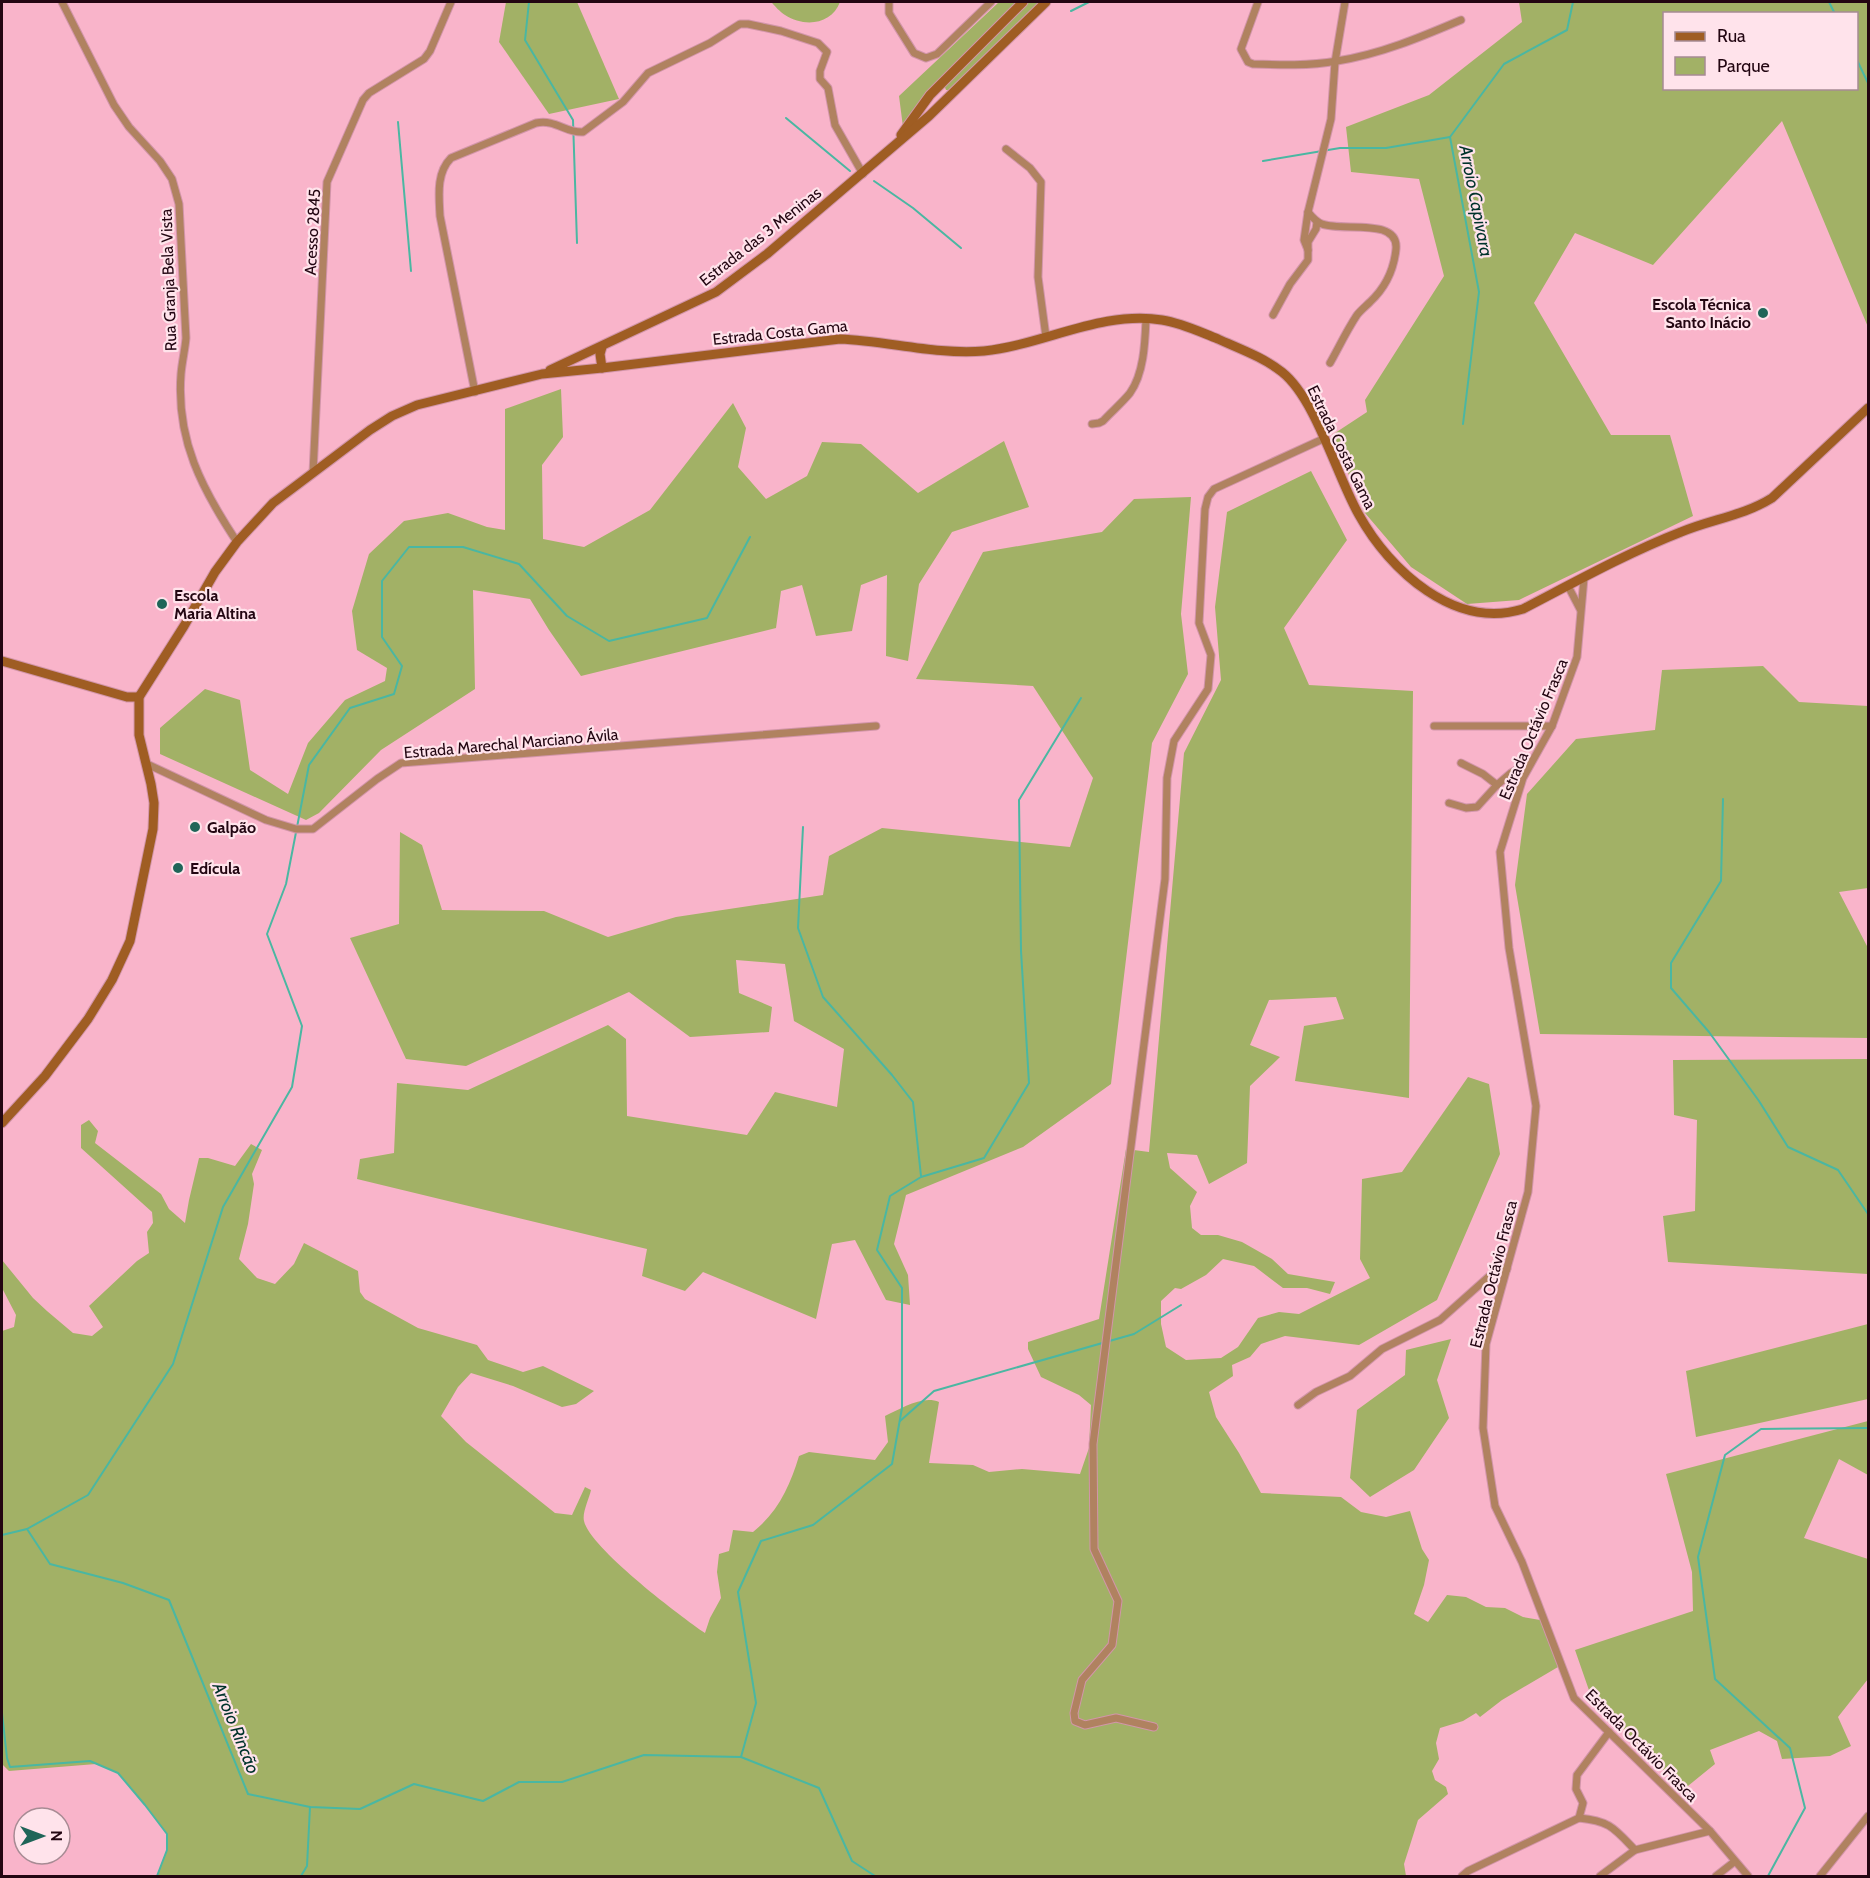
<svg xmlns="http://www.w3.org/2000/svg" width="1870" height="1878" font-family="Cabin,sans-serif">
  <style>
    .green { fill: #a2b166; fill-rule: evenodd }
    .lines { fill: none; stroke-linecap: round; stroke-linejoin: round }
    .stream { stroke: #4ab7a2; stroke-width: 2 }
    .street-casing { stroke: #d295a9; stroke-width: 9 }
    .secondary-casing { stroke: #d295a9; stroke-width: 11 }
    .street { stroke: #b08260; stroke-width: 7 }
    .secondary { stroke: #9f5d23; stroke-width: 9 }
    .poi-dot { fill: #1f6558; stroke: #ffe3eb; stroke-width: 2 }
    .labels { text-anchor: middle; stroke-width: 4.5; stroke-linejoin: round; paint-order: stroke }
    .street-label { font-size: 16px; fill: #230612; stroke: #ffe3eb }
    .poi-label { font-size: 16px; font-weight: bold; fill: #230612; stroke: #ffe3eb; text-anchor: start }
    .water-label { font-size: 18px; font-style: italic; fill: #00332b; stroke: #ffe3eb }
  </style>
  <rect width="100%" height="100%" fill="#f9b4ca"/>
  <g class="green">
    <polygon points="506,2 577,2 619,99 549,114 499,42"/>
    <path d="M771,2H840C832,24 805,28 785,15C780,12 775,6 771,2Z"/>
    <polygon points="999,2 1018,2 933,87 903,127 899,96"/>
    <polygon points="1028,2 1041,2 950,90 946,90 944,85"/>
    <path d="M1519,2H1868V327L1782,121L1653,265L1575,233L1534,303L1611,435H1670L1693,516L1519,600L1467,604L1411,567L1365,513L1332,435L1367,412L1365,400L1444,276L1419,179L1351,172L1346,127L1429,95L1522,22ZM1664,14H1856V88H1664Z"/>
    <polygon points="561,389 563,437 542,465 543,539 584,547 650,510 733,403 746,428 738,467 766,499 807,476 822,442 861,444 918,493 1004,441 1029,507 952,532 919,584 908,661 886,656 887,575 861,585 852,631 816,636 802,585 781,591 776,628 581,676 549,630 530,599 473,590 475,689 381,750 319,813 306,820 160,754 160,728 205,689 240,700 250,770 288,794 308,743 345,700 385,681 387,668 357,650 352,611 369,554 404,521 448,513 487,527 505,530 505,409"/>
    <path d="M1311,471L1347,540L1284,628L1309,685L1413,691L1409,1098L1295,1081L1304,1026L1344,1019L1336,997L1269,1000L1250,1045L1280,1057L1250,1086L1247,1163L1209,1184L1197,1155L1167,1153L1170,1168L1197,1192L1190,1206L1192,1228L1201,1235H1218L1242,1242L1272,1259L1288,1274L1335,1282L1330,1294L1307,1288H1283L1254,1266L1223,1259L1206,1275L1181,1289L1175,1288L1161,1301V1324L1166,1347L1186,1360L1221,1358L1238,1347L1258,1318L1279,1312L1299,1314L1370,1278L1360,1259L1362,1179L1402,1172L1468,1077L1489,1084L1500,1154L1437,1300L1359,1345L1285,1336L1261,1344L1250,1357L1232,1365L1233,1376L1209,1392L1216,1417L1239,1453L1261,1493L1341,1497L1361,1512L1386,1517L1410,1511L1422,1549L1429,1560L1424,1585L1414,1614L1428,1622L1447,1595L1466,1597L1486,1607L1505,1608L1523,1617L1540,1620L1558,1667L1502,1700L1480,1717L1476,1713L1463,1721L1440,1728L1436,1743L1439,1759L1432,1771L1435,1780L1446,1787L1448,1794L1418,1820L1404,1864L1406,1876H157L167,1850V1834L145,1805L118,1773L96,1764L9,1771L2,1764V1331L14,1327L16,1315L2,1288V1260L33,1298L47,1311L73,1333L92,1336L103,1327L89,1306L137,1261L149,1253L147,1232L153,1223L152,1212L81,1148V1125L89,1120L98,1131L95,1143L161,1194L169,1209L185,1223L189,1200L199,1158H208L235,1166L251,1144L262,1150L252,1174L254,1184L248,1224L239,1259L257,1278L275,1284L294,1264L304,1243L358,1271L360,1292L365,1299L418,1328L477,1345L488,1360L523,1372L543,1366L594,1391L576,1404L562,1407L513,1386L471,1373L458,1387L441,1416L466,1442L555,1513L572,1515L585,1487L591,1490C589,1499 582,1513 584,1521C590,1548 680,1616 705,1633L710,1618L721,1598L717,1572L719,1554L729,1551L733,1530L753,1532C778,1512 790,1486 799,1456L809,1452L875,1460L888,1442L885,1416C901,1409 922,1395 939,1402L929,1463L973,1465L989,1472L1022,1469L1080,1474L1089,1448L1091,1405L1079,1395L1041,1377L1028,1349V1342L1099,1319L1126,1149L1149,1152L1184,753L1221,680L1215,607L1227,512Z"/>
    <polygon points="1191,497 1181,614 1188,674 1152,743 1111,1084 1023,1147 906,1195 894,1244 908,1275 910,1305 886,1300 855,1240 832,1244 816,1319 703,1272 685,1291 642,1276 647,1249 357,1179 360,1159 394,1153 397,1083 468,1090 608,1025 626,1039 627,1116 747,1135 775,1092 837,1107 844,1049 794,1021 785,964 736,960 739,993 772,1007 769,1032 690,1037 629,992 466,1066 406,1059 350,938 399,924 400,832 422,845 442,910 544,911 608,937 676,917 823,895 829,856 882,828 1070,847 1093,778 1033,686 916,679 983,552 1102,532 1134,499"/>
    <polygon points="1763,666 1799,702 1868,706 1868,888 1839,892 1868,948 1868,1038 1540,1034 1515,885 1527,794 1576,739 1655,730 1662,670"/>
    <polygon points="1868,1059 1868,1274 1668,1262 1663,1216 1695,1211 1697,1120 1674,1115 1673,1060"/>
    <polygon points="1868,1324 1868,1399 1696,1437 1686,1371"/>
    <polygon points="1451,1339 1437,1380 1449,1418 1414,1470 1370,1497 1350,1478 1357,1410 1405,1375 1406,1350"/>
    <polygon points="1868,1421 1868,1475 1839,1459 1804,1538 1868,1559 1868,1679 1838,1717 1851,1746 1830,1756 1782,1759 1777,1741 1759,1731 1710,1750 1715,1764 1683,1790 1591,1696 1575,1650 1693,1611 1692,1572 1666,1474"/>
  </g>
  <g class="lines">
    <g class="stream">
      <polyline points="529,2 525,40 573,120 577,243"/>
      <polyline points="1829,2 1835,14"/>
      <polyline points="1071,11 1089,2"/>
      <polyline points="1856,58 1868,83"/>
      <polyline points="786,118 850,171"/>
      <polyline points="398,122 411,271"/>
      <polyline points="1263,161 1340,148 1386,148 1450,137"/>
      <polyline points="874,181 913,208 961,248"/>
      <polyline points="1463,424 1479,292 1450,137 1504,64 1567,30 1573,2"/>
      <polyline points="1723,799 1721,881 1671,963 1671,988 1709,1032 1759,1101 1788,1147 1838,1170 1868,1214"/>
      <polyline points="803,827 798,928 823,997 892,1075 913,1102 921,1176"/>
      <polyline points="900,1421 934,1391 1134,1334 1181,1305"/>
      <polyline points="27,1529 88,1495 173,1364 223,1207 292,1087 302,1026 267,934 286,884 309,765 350,708 394,694 402,666 382,637 382,581 409,547 463,547 519,564 567,616 609,641 707,618 750,537"/>
      <polyline points="2,1535 27,1529 50,1564 123,1583 169,1600 248,1794 310,1807 360,1809 414,1784 483,1801 519,1782 562,1782 644,1755 741,1757 819,1788 852,1861 875,1876"/>
      <polyline points="2,1713 7,1758 10,1767 90,1761 118,1773 145,1805 167,1834 167,1850 157,1876"/>
      <polyline points="741,1757 756,1703 738,1592 761,1541 813,1525 892,1464 902,1408 902,1288 877,1250 890,1196 921,1177 984,1158 1029,1083 1021,951 1019,800 1081,698"/>
      <polyline points="301,1876 307,1866 310,1807"/>
      <polyline points="1768,1876 1805,1808 1790,1748 1715,1679 1698,1557 1725,1455 1761,1429 1868,1428"/>
    </g>
    <defs>
      <g id="street">
        <path d="M62,2L114,105L129,127L160,161L172,179L179,204L186,338C185,350 182,362 181,374C176,440 202,489 237,542"/>
        <polyline points="889,2 889,13 914,53 926,58 937,54 991,2"/>
        <path d="M1258,2L1241,49L1248,62L1253,64C1280,65 1309,66 1337,61C1381,54 1421,37 1461,20"/>
        <polyline points="1006,149 1030,168 1041,182 1038,277 1046,337"/>
        <path d="M1308,212C1312,217 1316,222 1322,224C1342,232 1399,217 1396,249C1394,269 1385,288 1370,302C1366,306 1361,310 1357,315C1347,330 1339,347 1330,363"/>
        <polyline points="1308,250 1304,240 1308,212 1331,119 1335,62 1345,2"/>
        <polyline points="1273,315 1290,284 1308,260 1308,242 1316,229 1317,222"/>
        <path d="M475,392L440,216C439,196 436,173 451,158L536,123C556,119 565,133 583,132L623,102L648,73L710,43L740,24H748L781,31L818,43L827,52L820,71V79L828,88L835,125L863,174"/>
        <path d="M1092,424L1099,423L1103,421C1111,412 1122,403 1130,393C1144,373 1145,343 1146,319"/>
        <polyline points="313,473 327,182 363,100 369,93 424,59 430,51 451,2"/>
        <polyline points="1584,578 1577,657 1552,726 1523,778 1500,852 1509,948 1536,1106 1528,1192 1486,1344 1483,1428 1495,1506 1522,1562 1574,1698 1710,1831 1748,1876"/>
        <polyline points="1568,586 1580,609"/>
        <polyline points="1434,726 1552,726"/>
        <polyline points="1461,763 1483,774 1497,785"/>
        <polyline points="147,764 266,820 296,829 313,829 377,779 401,763 876,726"/>
        <polyline points="1449,803 1466,808 1477,807 1497,785 1511,773 1530,762"/>
        <polyline points="1298,1405 1316,1392 1350,1376 1382,1349 1440,1320 1494,1272 1502,1269 1507,1269"/>
        <polyline points="1154,1727 1116,1718 1085,1725 1075,1721 1074,1713 1082,1680 1112,1645 1118,1601 1094,1549 1093,1444 1165,879 1167,778 1174,741 1208,689 1211,655 1199,623 1205,509 1208,497 1214,489 1323,439"/>
        <path d="M1579,1818C1610,1821 1614,1828 1635,1850"/>
        <polyline points="1462,1876 1468,1871 1579,1818 1583,1803 1576,1789 1577,1775 1609,1732"/>
        <polyline points="1600,1876 1635,1850 1710,1831"/>
        <polyline points="1716,1876 1734,1862"/>
        <polyline points="1820,1876 1868,1816"/>
      </g>
      <g id="secondary">
        <polyline points="901,135 930,95 1023,2"/>
        <polyline points="602,347 600,354 602,368"/>
        <polyline points="550,370 716,292 767,254 929,116 1046,2"/>
        <polyline points="2,661 127,697 139,697"/>
        <path d="M2,1123L45,1076L88,1019L112,980L130,941L153,829L154,803L151,784L139,735V697L184,626L215,572L237,542L273,503L370,430L392,416L417,405L542,374L602,368L840,339C888,341 936,355 984,351C1043,345 1102,310 1162,320C1182,323 1200,332 1218,339C1240,349 1263,357 1282,372C1316,399 1337,477 1359,515C1390,571 1455,630 1523,609C1575,582 1627,553 1681,532C1712,519 1743,516 1772,498L1868,408"/>
      </g>
    </defs>
    <use href="#street" class="street-casing"/>
    <use href="#secondary" class="secondary-casing"/>
    <use href="#street" class="street"/>
    <use href="#secondary" class="secondary"/>
  </g>
  <g class="poi-dot">
    <circle cx="1763" cy="313" r="6"/>
    <circle cx="162" cy="604" r="6"/>
    <circle cx="195" cy="827" r="6"/>
    <circle cx="178" cy="868" r="6"/>
  </g>
  <g class="labels">
    <g class="street-label">
      <text transform="translate(312 232) rotate(-87)" y="6">Acesso 2845</text>
      <text transform="translate(760 236) rotate(-38)" y="6">Estrada das 3 Meninas</text>
      <text transform="translate(168 280) rotate(-92)" y="6">Rua Granja Bela Vista</text>
      <text transform="translate(780 332) rotate(-6)" y="6">Estrada Costa Gama</text>
      <text transform="translate(1342 447) rotate(64)" y="6">Estrada Costa Gama</text>
      <text transform="translate(1533 729) rotate(-67)" y="6">Estrada Octávio Frasca</text>
      <text transform="translate(511 743) rotate(-5)" y="6">Estrada Marechal Marciano Ávila</text>
      <text transform="translate(1493 1274) rotate(-76)" y="6">Estrada Octávio Frasca</text>
      <text transform="translate(1642 1745) rotate(45)" y="6">Estrada Octávio Frasca</text>
    </g>
    <g class="poi-label">
      <text x="1751" y="310" text-anchor="end">Escola Técnica<tspan x="1751" dy="18">Santo Inácio</tspan></text>
      <text x="174" y="601">Escola<tspan x="174" dy="18">Maria Altina</tspan></text>
      <text x="207" y="833">Galpão</text>
      <text x="190" y="874">Edícula</text>
    </g>
    <g class="water-label">
      <text transform="translate(1476 201) rotate(79)" y="6">Arroio Capivara</text>
      <text transform="translate(236 1728) rotate(68)" y="6">Arroio Rincão</text>
    </g>
  </g>
  <rect width="1870" height="1878" fill="none" stroke="#230612" stroke-width="6"/>
  <rect x="1663" y="12" width="195" height="78" fill="#ffe3eb" stroke="#a78b94" stroke-width="1.5"/>
  <rect x="1675" y="32" width="30" height="9" fill="#9f5d23" stroke="#a78b94" stroke-width="1.5"/>
  <text x="1717" y="42" font-size="18" fill="#230612">Rua</text>
  <rect x="1675" y="57" width="30" height="18" fill="#a2b166" stroke="#a78b94" stroke-width="1.5"/>
  <text x="1717" y="72" font-size="18" fill="#230612">Parque</text>
  <g transform="translate(42 1836) rotate(90)"><circle r="28" fill="#ffe3eb" stroke="#a78b94" stroke-width="1.5"/>
  <path d="M0-4.5L10 22L0 15L-10 22Z" fill="#1f6558"/>
  <text y="-9" font-size="16" font-weight="bold" text-anchor="middle" fill="#230612">N</text>
  </g>
</svg>
